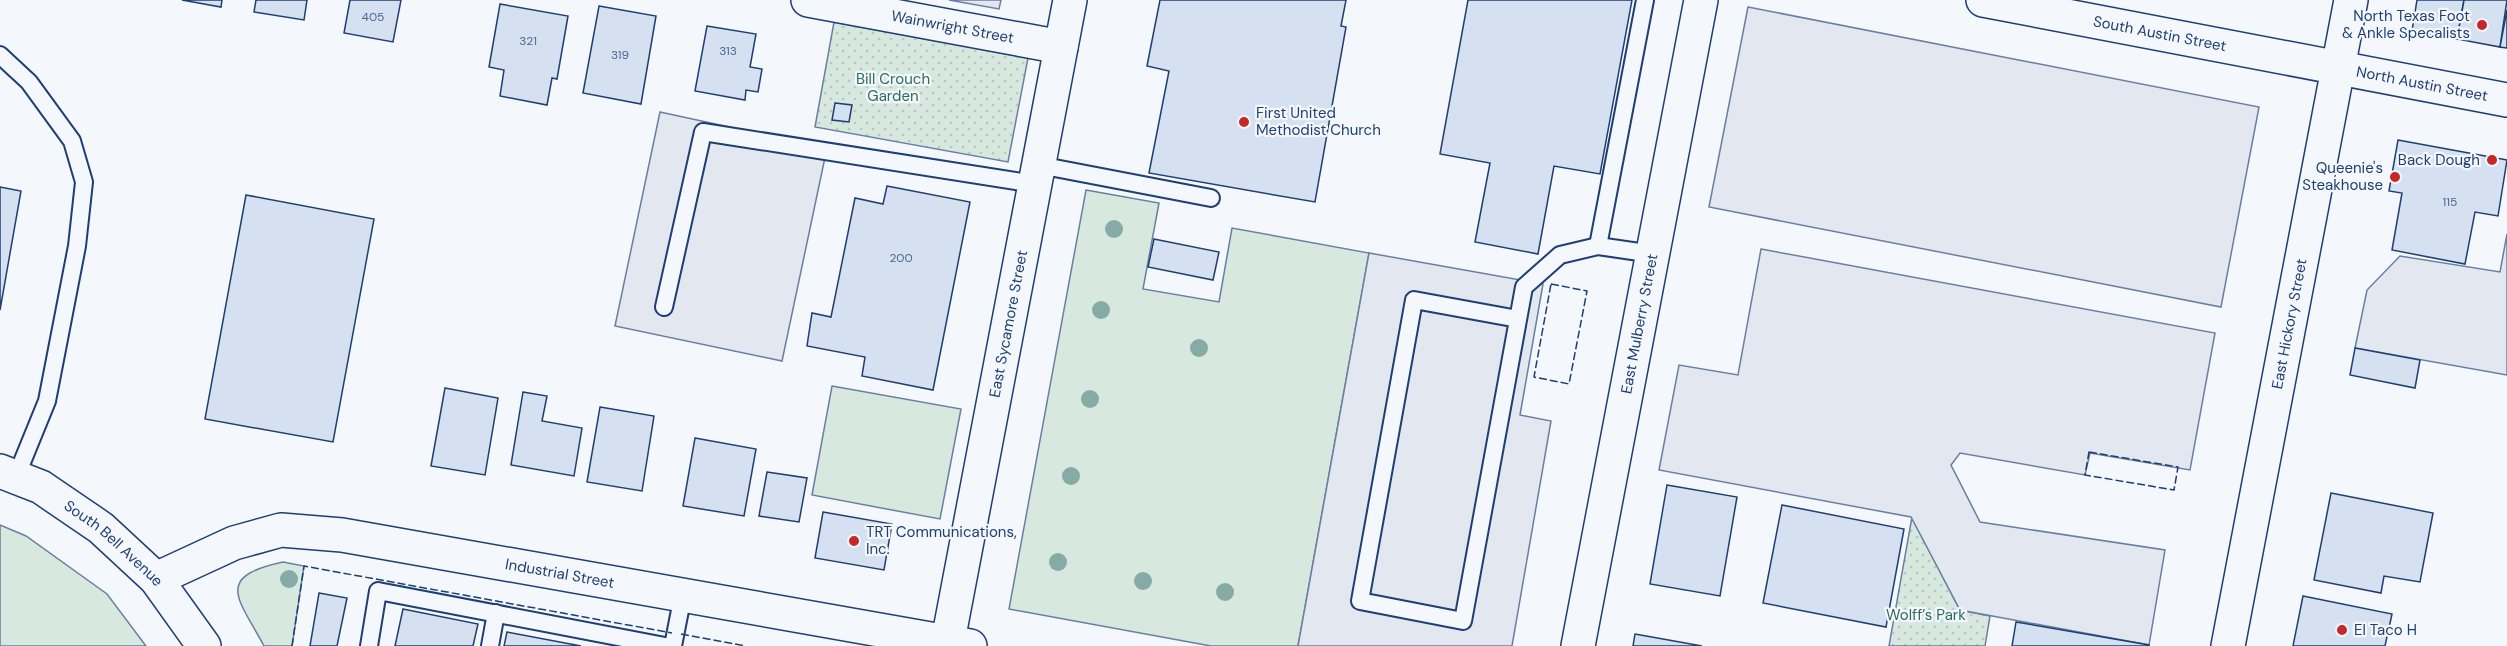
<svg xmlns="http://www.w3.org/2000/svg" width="2507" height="646" font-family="'DM Sans',sans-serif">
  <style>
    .grass { fill: #d7e8df; stroke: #687fa3; stroke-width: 1.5 }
    .park { fill: url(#park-dots); stroke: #687fa3; stroke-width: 1.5 }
    .parking { fill: #e3e8f0; stroke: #687fa3; stroke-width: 1.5 }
    .building { fill: #d5e0f0; stroke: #1d3f73; stroke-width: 1.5 }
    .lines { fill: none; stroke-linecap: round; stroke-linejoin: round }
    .lane-casing { stroke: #1d3f73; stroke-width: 20 }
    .street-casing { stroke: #1d3f73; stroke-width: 36 }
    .secondary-casing { stroke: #1d3f73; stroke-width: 36 }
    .lane { stroke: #f4f7fb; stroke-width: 16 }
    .street { stroke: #f4f7fb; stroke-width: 33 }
    .secondary { stroke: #f4f7fb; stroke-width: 33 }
    .fence { stroke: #1d3f73; stroke-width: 1.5; stroke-dasharray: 8 3; stroke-linecap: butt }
    .tree { fill: #86aba6 }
    .poi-dot { fill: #c62828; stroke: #f4f7fb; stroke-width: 2 }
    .labels { text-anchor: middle; stroke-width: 4.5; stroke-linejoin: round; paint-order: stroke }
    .number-label { font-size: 12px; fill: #4b6792 }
    .poi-label { font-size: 15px; fill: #1d3f73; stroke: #f4f7fb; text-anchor: end }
    .street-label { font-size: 15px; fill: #1d3f73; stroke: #f4f7fb }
    .park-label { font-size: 15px; fill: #2c6c60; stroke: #f4f7fb }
  </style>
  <defs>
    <pattern id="park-dots" width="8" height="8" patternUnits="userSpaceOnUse" patternTransform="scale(1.5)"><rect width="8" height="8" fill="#d7e8df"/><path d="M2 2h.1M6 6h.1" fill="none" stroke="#b8c8c3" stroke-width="1.8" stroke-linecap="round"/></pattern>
  </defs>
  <rect width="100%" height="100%" fill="#f4f7fb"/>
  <g class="grass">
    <polygon points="1086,190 1159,203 1143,289 1219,302 1232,228 1369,253 1298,646 1211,646 1009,609"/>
    <polygon points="832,386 961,409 940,519 812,495"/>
    <polygon points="0,525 26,536 107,594 146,646 0,646"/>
    <path d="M283,562L304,566L292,646H264C239,599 213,577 283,562Z"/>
  </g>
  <g class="park">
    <polygon points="834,22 1028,58 1008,162 815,127"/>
    <polygon points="1912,517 1960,610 1990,616 1985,646 1889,646"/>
  </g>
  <g class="parking">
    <polygon points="949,0 1001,0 999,9"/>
    <polygon points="1748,7 2259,107 2221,307 1709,207"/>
    <polygon points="660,112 827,148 782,361 615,326"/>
    <polygon points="2507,234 2507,375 2355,348 2367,290 2400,256 2500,272"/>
    <polygon points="1761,249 2215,333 2190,470 2090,453 2085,475 1960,453 1951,465 1980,522 2165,550 2149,645 1960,610 1911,517 1659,470 1679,365 1738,375"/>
    <polygon points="1369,253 1543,284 1520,415 1551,421 1512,646 1298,646"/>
  </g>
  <g class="building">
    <polygon points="182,0 222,0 221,7"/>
    <polygon points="256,0 307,0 304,20 254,12"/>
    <polygon points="350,0 401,0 393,42 344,33"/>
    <polygon points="1160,0 1346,0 1341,26 1346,27 1315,202 1149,173 1169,71 1147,66"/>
    <polygon points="1468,0 1632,0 1600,174 1554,166 1538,254 1475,242 1490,163 1440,154"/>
    <polygon points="2417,0 2464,0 2457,39 2412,31"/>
    <polygon points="2464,0 2507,0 2500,47 2457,39"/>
    <polygon points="500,4 568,16 557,79 552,78 547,105 500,96 504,70 489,67"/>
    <polygon points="599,6 656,16 641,104 583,93"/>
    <polygon points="2507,10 2507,48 2500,47"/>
    <polygon points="707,26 756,34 750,67 762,69 758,92 746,90 745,100 695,91"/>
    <polygon points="835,103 852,105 849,122 832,120"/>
    <polygon points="2398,140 2507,160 2498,216 2475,212 2465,264 2392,250 2402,193 2389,191"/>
    <polygon points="887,186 970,202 933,390 862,376 865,357 807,346 812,313 831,317 855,198 883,204"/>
    <polygon points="0,187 21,191 0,310"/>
    <polygon points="246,195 374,219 333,442 205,419"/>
    <polygon points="1154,239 1219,252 1213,280 1148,267"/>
    <polygon points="2355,348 2420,360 2415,388 2350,375"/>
    <polygon points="445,388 498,398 485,475 431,466"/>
    <polygon points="523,392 547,396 542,421 582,428 574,476 511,465"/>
    <polygon points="600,407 654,416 642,491 587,482"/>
    <polygon points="695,438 756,449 744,516 683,506"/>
    <polygon points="767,472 807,478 799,522 759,516"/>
    <polygon points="1667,485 1737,497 1720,596 1650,584"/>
    <polygon points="2331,493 2433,513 2420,582 2384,576 2381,593 2314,580"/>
    <polygon points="1782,505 1904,529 1886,627 1763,603"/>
    <polygon points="823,512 892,524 884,570 815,558"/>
    <polygon points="319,593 347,598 337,646 310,646"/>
    <polygon points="2303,596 2392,614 2385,646 2293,646"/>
    <polygon points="403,609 478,624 473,646 395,646"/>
    <polygon points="2016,622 2149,645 2149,646 2012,646"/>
    <polygon points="507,632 581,646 504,646"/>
    <polygon points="1635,634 1702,646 1633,646"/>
  </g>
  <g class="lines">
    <defs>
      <g id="lane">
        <polyline points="0,55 29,82 72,141 84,182 77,246 47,401 16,477"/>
        <polyline points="1039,165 1211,198"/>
        <polyline points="1598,246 1645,0"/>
        <polyline points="664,307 703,132 1035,184"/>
        <polyline points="1518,319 1414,300 1360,601 1463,621 1524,287 1560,255 1598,246 1653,254"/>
        <polyline points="369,646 378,591 665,646"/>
        <polyline points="490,646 496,613"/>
        <polyline points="673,646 683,595"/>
      </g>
      <g id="street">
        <path id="s1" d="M808,0L1061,47"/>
        <path id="s2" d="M1983,0L2507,100"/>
        <path id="s3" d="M156,579L234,543L281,530L342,535L970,646"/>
        <path id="s4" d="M1578,646L1701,0"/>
      </g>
      <g id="secondary">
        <path id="s5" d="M0,471L41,487L101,528L156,579L204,646"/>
        <path id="s6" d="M947,646L1070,0"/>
        <path id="s7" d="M2228,646L2351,0"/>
      </g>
    </defs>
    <use href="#lane" class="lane-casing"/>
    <use href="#street" class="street-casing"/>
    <use href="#secondary" class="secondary-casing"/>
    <use href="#lane" class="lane"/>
    <use href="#street" class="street"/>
    <use href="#secondary" class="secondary"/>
    <g class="fence">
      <polygon points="1551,284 1587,291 1569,384 1534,377"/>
      <polygon points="2089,452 2178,467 2174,490 2085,475"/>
      <polyline points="681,634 746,646"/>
      <polyline points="292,646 304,566 672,633"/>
    </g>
  </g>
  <g class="tree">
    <circle cx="1114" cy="229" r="9"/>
    <circle cx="1101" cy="310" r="9"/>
    <circle cx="1199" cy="348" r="9"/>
    <circle cx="1090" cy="399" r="9"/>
    <circle cx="1071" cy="476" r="9"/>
    <circle cx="1058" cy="562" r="9"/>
    <circle cx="289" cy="579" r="9"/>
    <circle cx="1143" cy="581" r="9"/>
    <circle cx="1225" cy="592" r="9"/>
  </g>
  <g class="poi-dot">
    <circle cx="2482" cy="25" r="6"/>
    <circle cx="1244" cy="122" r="6"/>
    <circle cx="2492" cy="160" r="6"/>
    <circle cx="2395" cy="177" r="6"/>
    <circle cx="854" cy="541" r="6"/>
    <circle cx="2342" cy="630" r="6"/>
  </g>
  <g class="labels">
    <g class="number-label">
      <text x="373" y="21">405</text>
      <text x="528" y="45">321</text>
      <text x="728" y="55">313</text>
      <text x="620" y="59">319</text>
      <text x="2450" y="206">115</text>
      <text x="901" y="262">200</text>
    </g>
    <g class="poi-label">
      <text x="2470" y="21">North Texas Foot<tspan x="2470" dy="17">&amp; Ankle Specalists</tspan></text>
      <text x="1256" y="118" text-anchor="start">First United<tspan x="1256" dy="17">Methodist Church</tspan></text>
      <text x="2480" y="165">Back Dough</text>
      <text x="2383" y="173">Queenie's<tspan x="2383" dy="17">Steakhouse</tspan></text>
      <text x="866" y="537" text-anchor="start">TRT Communications,<tspan x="866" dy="17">Inc.</tspan></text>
      <text x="2354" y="635" text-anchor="start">El Taco H</text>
    </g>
    <g class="street-label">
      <text dy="5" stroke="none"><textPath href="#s1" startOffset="147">Wainwright Street</textPath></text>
      <text dy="5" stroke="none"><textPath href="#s2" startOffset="180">South Austin Street</textPath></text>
      <text dy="5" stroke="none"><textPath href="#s2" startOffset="447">North Austin Street</textPath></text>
      <text dy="5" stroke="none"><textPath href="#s6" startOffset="328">East Sycamore Street</textPath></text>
      <text dy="5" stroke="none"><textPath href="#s4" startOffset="328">East Mulberry Street</textPath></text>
      <text dy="5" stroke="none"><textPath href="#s7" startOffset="328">East Hickory Street</textPath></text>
      <text dy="5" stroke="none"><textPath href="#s5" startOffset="136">South Bell Avenue</textPath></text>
      <text dy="5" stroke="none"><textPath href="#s3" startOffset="417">Industrial Street</textPath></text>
    </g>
    <g class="park-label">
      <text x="893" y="84">Bill Crouch<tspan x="893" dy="17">Garden</tspan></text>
      <text x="1926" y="620">Wolff’s Park</text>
    </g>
  </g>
</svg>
